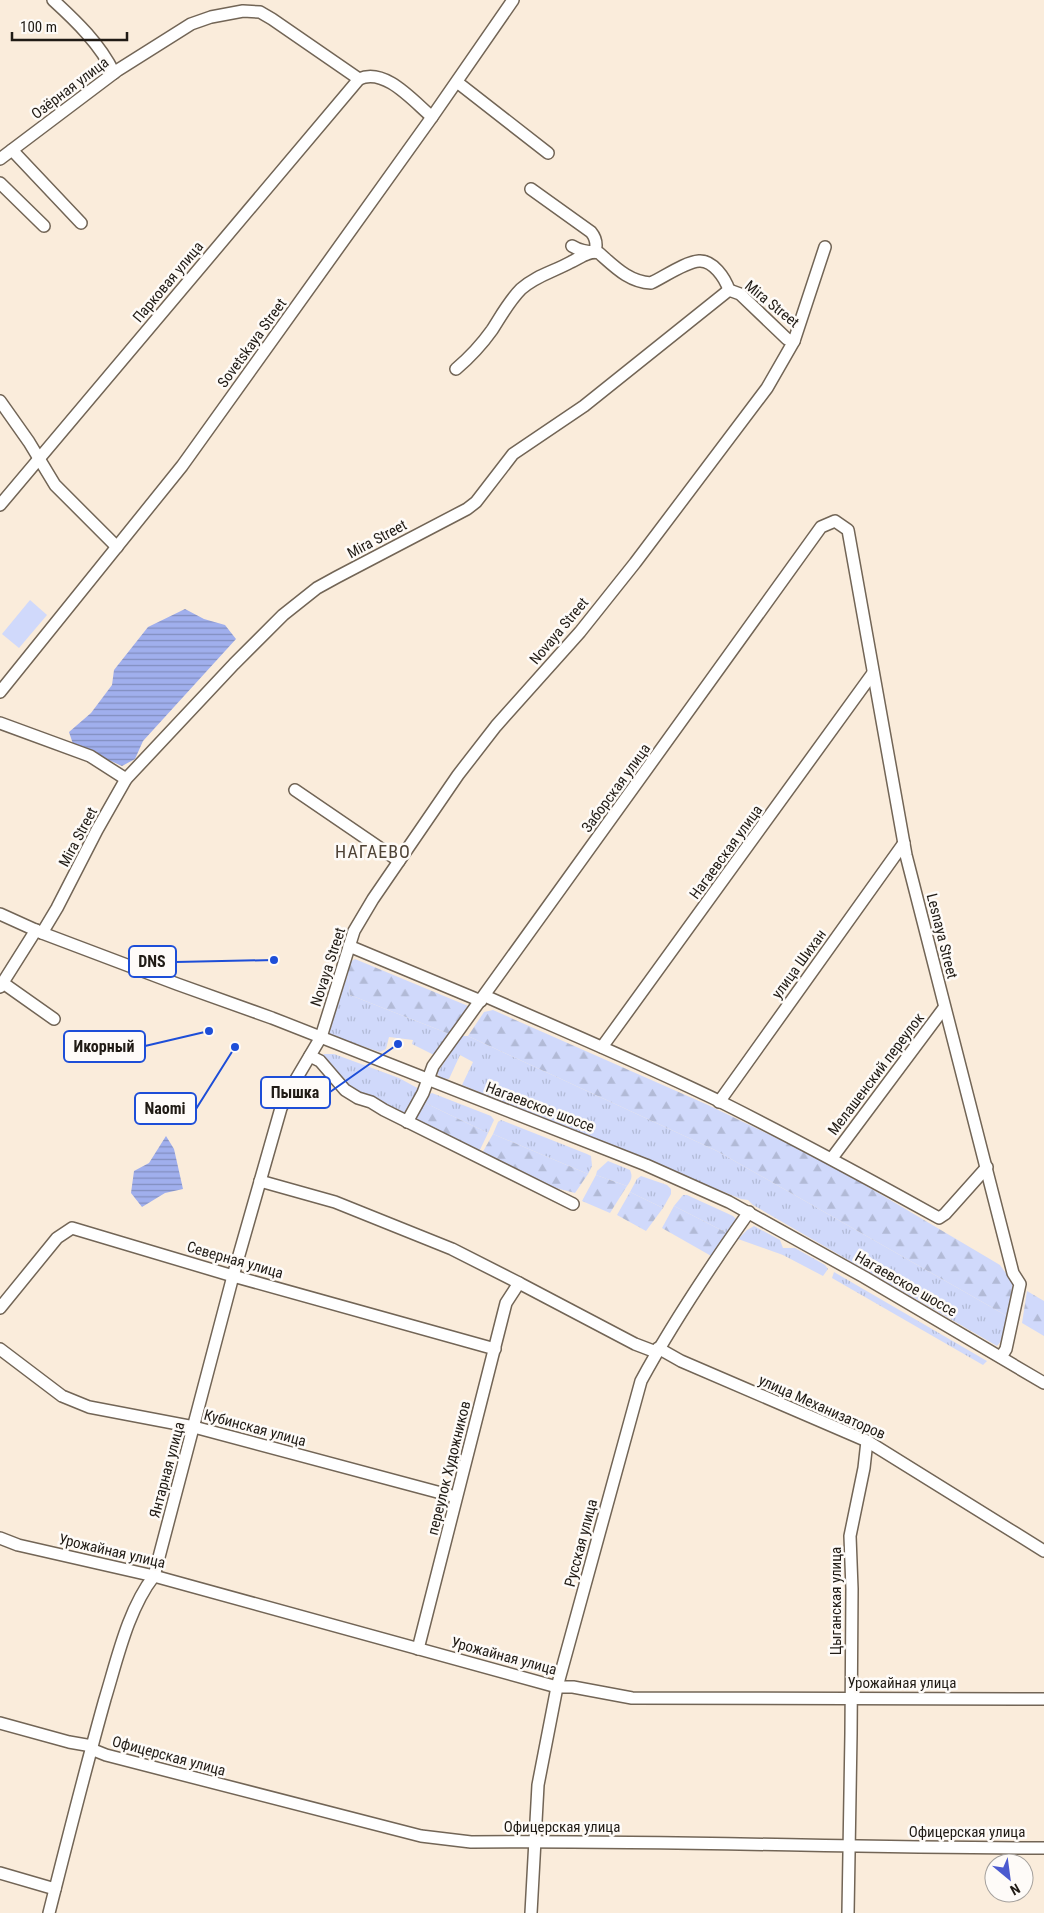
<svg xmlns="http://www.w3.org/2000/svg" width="1044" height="1913" font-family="'Roboto Condensed',sans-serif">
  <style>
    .grass { fill: url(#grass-tufts) }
    .forest { fill: url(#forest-firs) }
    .garden { fill: #d0d9fb }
    .water { fill: url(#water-rules) }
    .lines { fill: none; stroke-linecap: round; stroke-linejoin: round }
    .minor-casing { stroke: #726556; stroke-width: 14 }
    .minor { stroke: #fff; stroke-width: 11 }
    .labels { text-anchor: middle; stroke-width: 5; stroke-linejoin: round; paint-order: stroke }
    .street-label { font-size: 15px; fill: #201b15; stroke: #fefbf8 }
    .quarter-label { font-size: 18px; letter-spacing: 1px; fill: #4f4336; stroke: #fefbf8 }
    .leader { fill: none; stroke: #1d4ed8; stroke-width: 2 }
    .callout-dot { fill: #1d4ed8; stroke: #fefbf8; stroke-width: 2 }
    .callout { fill: #fefbf8; stroke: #1d4ed8; stroke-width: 2 }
    .callout-label { font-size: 16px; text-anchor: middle; font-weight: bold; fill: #201b15 }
  </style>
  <defs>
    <pattern id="grass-tufts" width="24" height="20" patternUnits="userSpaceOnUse" patternTransform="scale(1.25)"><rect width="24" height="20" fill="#d0d9fb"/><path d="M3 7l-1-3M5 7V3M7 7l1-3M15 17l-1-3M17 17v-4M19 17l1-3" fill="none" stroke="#b2bad6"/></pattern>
    <pattern id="forest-firs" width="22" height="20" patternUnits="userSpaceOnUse" patternTransform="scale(1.25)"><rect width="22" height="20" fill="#d0d9fb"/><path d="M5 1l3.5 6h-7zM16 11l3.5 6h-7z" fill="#b2bad6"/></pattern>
    <pattern id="water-rules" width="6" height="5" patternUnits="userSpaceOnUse" patternTransform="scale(1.25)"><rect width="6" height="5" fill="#a0afed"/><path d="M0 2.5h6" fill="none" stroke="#828ebf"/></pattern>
  </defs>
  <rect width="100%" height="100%" fill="#faecdb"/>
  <g class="grass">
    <polygon points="348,974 350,995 452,1035 434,1055 412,1044 413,1040 389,1037 386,1049 380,1052 331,1036 328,1032"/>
    <polygon points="462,1036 468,1036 717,1151 1007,1316 1002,1340 997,1346 753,1205 748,1200 741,1199 462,1085 473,1062 460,1055 449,1079 440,1078 437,1073"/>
    <polygon points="324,1054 334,1054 399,1078 421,1090 406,1118 345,1086 321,1057"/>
    <polygon points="432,1093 491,1116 494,1120 488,1133 423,1102 426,1096"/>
    <polygon points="501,1120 587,1154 591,1156 592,1166 588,1174 493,1134 498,1122"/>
    <path d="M608,1161L630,1170C633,1177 631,1180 627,1186L596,1175L597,1171Z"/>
    <polygon points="641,1176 667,1185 671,1189 671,1194 663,1208 630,1192 637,1179"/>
    <polygon points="683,1195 687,1195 733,1216 737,1220 729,1234 674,1206"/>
    <polygon points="754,1226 780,1240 783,1248 795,1248 825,1265 828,1269 823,1276 783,1255 738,1239 747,1230"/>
    <polygon points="834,1272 987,1361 983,1365 832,1278"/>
  </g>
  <g class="forest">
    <polygon points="355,959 468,1006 452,1035 350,995 347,964"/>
    <polygon points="493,1010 708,1105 826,1162 1000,1265 1013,1283 1007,1316 717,1151 468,1036 484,1012"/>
    <polygon points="423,1102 488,1133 478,1154 414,1121"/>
    <polygon points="493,1134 588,1174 575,1193 548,1186 481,1155"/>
    <polygon points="596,1175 627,1186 610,1213 582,1201"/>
    <polygon points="630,1192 663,1208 646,1231 617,1215"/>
    <polygon points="674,1206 729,1234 713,1257 662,1228"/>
    <polygon points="1027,1291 1044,1301 1044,1336 1022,1323"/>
  </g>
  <polygon class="garden" points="30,600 47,615 19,648 2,634"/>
  <g class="water">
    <polygon points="185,609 204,619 225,625 236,639 143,741 135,759 122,766 73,744 69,732 91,713 112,685 114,670 148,627"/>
    <polygon points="166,1136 174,1149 183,1189 165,1193 142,1207 131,1193 134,1171 149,1163"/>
  </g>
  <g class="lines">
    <defs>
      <g id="minor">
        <path d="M53,0C76,21 100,44 114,73"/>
        <polyline points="457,82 548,153"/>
        <polyline points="12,150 81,223"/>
        <path d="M0,159L118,70L191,24L211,17L243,11L260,12L272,19L359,79C385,67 413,101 432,117"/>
        <polyline points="0,183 44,226"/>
        <path d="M531,189L591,232C596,238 597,245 595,252C586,252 580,251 572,246"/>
        <path d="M456,369C469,358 482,344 492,330C501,316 509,301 521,289C537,275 553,272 571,262C580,258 589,250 599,253C615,267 629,282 651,283C664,277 685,262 699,261C713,260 725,278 729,290"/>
        <polyline points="0,401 29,442 55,485 117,547"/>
        <polyline points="0,505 359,79"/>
        <polyline points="0,692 182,466 432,117 513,0"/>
        <polyline points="0,723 90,756 126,779"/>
        <polyline points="295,790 399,861"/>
        <polyline points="0,914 42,933 177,984 272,1018 646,1165 729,1202 864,1277 1044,1383"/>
        <polyline points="42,933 57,908 97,830 126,779 234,664 283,615 317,588 337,577 467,509 476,502 513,454 584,406 729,290 740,294 787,339 794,341"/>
        <polyline points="349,946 481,1001"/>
        <polyline points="3,983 54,1019"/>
        <polyline points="0,987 36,930"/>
        <path d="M485,996C564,1031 643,1064 721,1102C795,1139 867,1178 939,1218L945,1214L987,1167"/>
        <polyline points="602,1047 873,673"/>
        <polyline points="310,1056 320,1061 345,1090 358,1098 371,1102 384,1110 573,1204"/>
        <polyline points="719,1102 904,843"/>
        <polyline points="407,1122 423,1093 433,1066 821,527 835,521 848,530 906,855 1013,1273 1020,1284 1006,1349 1001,1357"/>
        <polyline points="832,1158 944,1008"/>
        <polyline points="260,1181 335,1202 452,1249 519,1283"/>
        <polyline points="0,1308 57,1238 72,1228 233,1276 495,1349"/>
        <polyline points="658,1348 681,1361 867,1441 1044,1551"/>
        <polyline points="0,1349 62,1396 89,1407 194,1427 456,1497"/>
        <polyline points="0,1538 18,1545 154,1576 557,1687 573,1687 632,1698 1044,1699"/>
        <polyline points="418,1649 506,1303 519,1283 635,1344 656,1352"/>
        <polyline points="0,1723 69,1742 92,1746"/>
        <path d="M91,1749L106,1755L421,1836L471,1842C662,1840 853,1848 1044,1848"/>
        <polyline points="0,1873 55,1889"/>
        <path d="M49,1913C67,1842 85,1770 105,1699C117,1660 128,1609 154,1576L233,1276L281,1108L292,1086L321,1037L354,931L373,899L458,775L496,726L580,632L635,563L767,388L794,341L825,247"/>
        <path d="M531,1913L538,1785L557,1687L641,1381C673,1322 710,1267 749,1212"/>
        <polyline points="848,1913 851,1734 852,1589 850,1536 864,1468 867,1441"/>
      </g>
    </defs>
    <use href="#minor" class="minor-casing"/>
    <use href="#minor" class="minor"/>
  </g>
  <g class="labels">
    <g class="street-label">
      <text transform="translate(70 88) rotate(-37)" y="5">Озёрная улица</text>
      <text transform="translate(168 282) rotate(-50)" y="5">Парковая улица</text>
      <text transform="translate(772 304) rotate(39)" y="5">Mira Street</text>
      <text transform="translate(252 343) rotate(-54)" y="5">Sovetskaya Street</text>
      <text transform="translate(377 539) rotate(-28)" y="5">Mira Street</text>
      <text transform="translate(559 631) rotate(-50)" y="5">Novaya Street</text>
      <text transform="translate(616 788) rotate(-54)" y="5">Заборская улица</text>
      <text transform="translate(78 837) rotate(-62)" y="5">Mira Street</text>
      <text transform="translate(726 852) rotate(-54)" y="5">Нагаевская улица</text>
      <text transform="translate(942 936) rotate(76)" y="5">Lesnaya Street</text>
      <text transform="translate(799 964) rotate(-54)" y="5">улица Шихан</text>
      <text transform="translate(328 967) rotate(-72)" y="5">Novaya Street</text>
      <text transform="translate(876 1074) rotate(-53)" y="5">Мелашенский переулок</text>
      <text transform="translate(540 1107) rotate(21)" y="5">Нагаевское шоссе</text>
      <text transform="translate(235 1260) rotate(16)" y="5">Северная улица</text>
      <text transform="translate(906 1284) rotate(30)" y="5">Нагаевское шоссе</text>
      <text transform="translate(822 1407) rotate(24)" y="5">улица Механизаторов</text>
      <text transform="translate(255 1428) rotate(15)" y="5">Кубинская улица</text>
      <text transform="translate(449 1468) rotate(-76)" y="5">переулок Художников</text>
      <text transform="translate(167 1470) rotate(-75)" y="5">Янтарная улица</text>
      <text transform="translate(581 1543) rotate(-75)" y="5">Русская улица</text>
      <text transform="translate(112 1551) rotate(13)" y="5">Урожайная улица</text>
      <text transform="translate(836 1601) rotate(-90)" y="5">Цыганская улица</text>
      <text transform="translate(504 1656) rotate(15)" y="5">Урожайная улица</text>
      <text x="902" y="1688">Урожайная улица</text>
      <text transform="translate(169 1756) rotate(15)" y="5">Офицерская улица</text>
      <text x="562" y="1832">Офицерская улица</text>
      <text x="967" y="1837">Офицерская улица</text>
    </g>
    <g class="quarter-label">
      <text x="373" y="858">НАГАЕВО</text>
    </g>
  </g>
  <path class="leader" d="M274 960L176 962M209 1031L145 1046M398 1044L330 1092M235 1047L196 1109"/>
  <g class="callout-dot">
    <circle cx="274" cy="960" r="5"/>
    <circle cx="209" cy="1031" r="5"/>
    <circle cx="398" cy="1044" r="5"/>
    <circle cx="235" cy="1047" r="5"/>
  </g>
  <g class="callout">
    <rect x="129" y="946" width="47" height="31" rx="5"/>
    <rect x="64" y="1031" width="81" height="31" rx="5"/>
    <rect x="261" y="1077" width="69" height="31" rx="5"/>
    <rect x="135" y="1093" width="61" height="31" rx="5"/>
  </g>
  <g class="callout-label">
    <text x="152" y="967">DNS</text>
    <text x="104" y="1052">Икорный</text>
    <text x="295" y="1098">Пышка</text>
    <text x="165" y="1114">Naomi</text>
  </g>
  <g transform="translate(1009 1878) rotate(151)"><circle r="24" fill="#fefbf8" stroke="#a5a19d"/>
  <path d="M0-4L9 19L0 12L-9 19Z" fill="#4b5acf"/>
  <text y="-8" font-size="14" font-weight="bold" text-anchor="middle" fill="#201b15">N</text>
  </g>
  <path d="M12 32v8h115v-8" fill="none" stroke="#201b15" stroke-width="2.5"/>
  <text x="20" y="32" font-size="15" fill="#201b15" stroke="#fefbf8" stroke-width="4" paint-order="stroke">100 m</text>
</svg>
